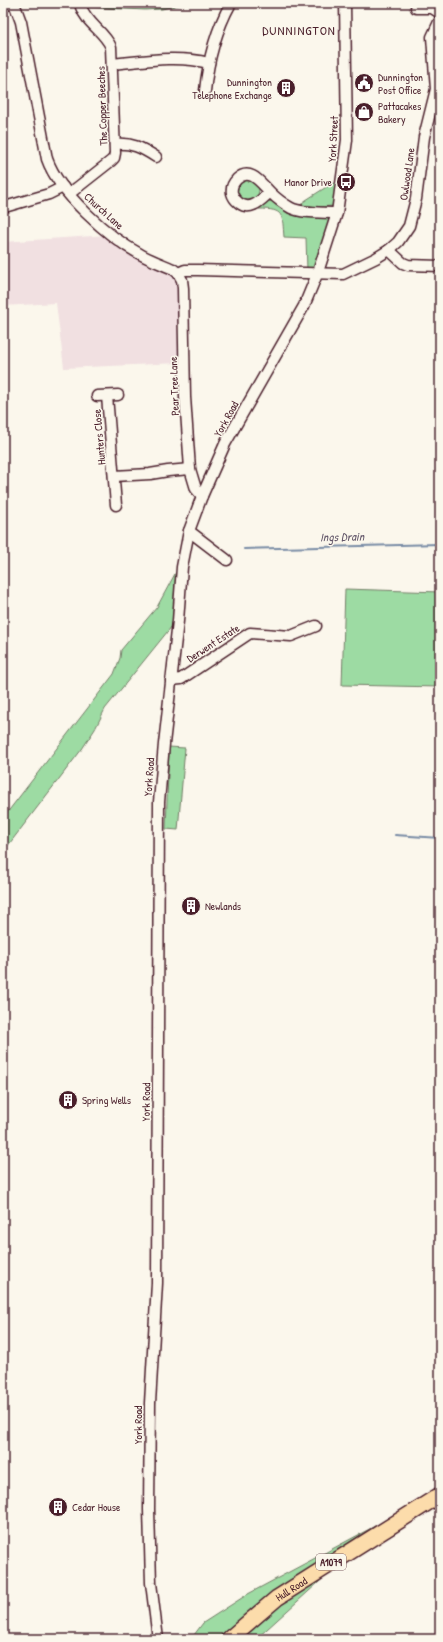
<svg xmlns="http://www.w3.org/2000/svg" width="443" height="1642" font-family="'Patrick Hand',sans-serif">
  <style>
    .built { fill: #f1e0e1 }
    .green { fill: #9ddba3; stroke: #747d67 }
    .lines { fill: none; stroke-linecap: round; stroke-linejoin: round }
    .stream { stroke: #788ba5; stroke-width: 2 }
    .minor-casing { stroke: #4a1f2b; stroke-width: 13 }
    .highway-casing { stroke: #4a1f2b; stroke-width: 18 }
    .minor { stroke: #fbf7ec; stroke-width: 10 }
    .highway { stroke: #fcdcab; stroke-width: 15 }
    .labels { text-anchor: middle; stroke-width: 3; stroke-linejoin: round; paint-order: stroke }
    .shield { fill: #fbf7ec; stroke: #7f6065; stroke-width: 1 }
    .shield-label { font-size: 10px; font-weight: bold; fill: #4a1f2b }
    .poi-label { font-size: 11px; fill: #4a1f2b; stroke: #fbf7ec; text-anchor: start }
    .street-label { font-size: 11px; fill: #4a1f2b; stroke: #fbf7ec }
    .water-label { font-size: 12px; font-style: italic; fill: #615568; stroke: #fbf7ec }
    .quarter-label { font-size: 13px; letter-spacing: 1px; fill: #4a1f2b; stroke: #fbf7ec }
  </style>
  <rect width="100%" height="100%" fill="#fbf7ec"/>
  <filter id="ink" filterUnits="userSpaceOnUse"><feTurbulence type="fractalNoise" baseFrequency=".025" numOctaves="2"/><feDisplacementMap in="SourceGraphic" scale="8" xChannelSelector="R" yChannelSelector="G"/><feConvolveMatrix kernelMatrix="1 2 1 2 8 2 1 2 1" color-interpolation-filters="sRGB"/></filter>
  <g filter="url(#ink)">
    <polygon class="built" points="108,235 135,256 170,273 178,285 179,363 64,368 56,303 3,306 3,242"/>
    <g class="green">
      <polygon points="84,3 187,3 162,9 145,10 84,7"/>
      <circle cx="248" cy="190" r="11"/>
      <polygon points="336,183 333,206 303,208 302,203 306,200 331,184"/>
      <path d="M268,201L277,202L329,217C330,226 320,263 313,268C311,269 309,269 307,270L306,238L284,237C282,215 285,209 259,209V207Z"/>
      <polygon points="176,572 172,626 105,709 95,729 82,749 3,852 3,818 114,674 120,658 121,650 157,607"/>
      <polygon points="345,589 440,592 440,687 342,685"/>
      <polygon points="169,747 185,748 178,830 166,829"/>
      <polygon points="440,1498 440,1505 437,1504 329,1573 256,1639 234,1639 276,1604"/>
      <path d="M375,1526C321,1560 266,1594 220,1639H191L203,1623L248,1594Z"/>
    </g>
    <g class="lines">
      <g class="stream">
        <polyline points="244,549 440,544"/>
        <polyline points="395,835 440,838"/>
      </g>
      <defs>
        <g id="minor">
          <path d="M14,3L21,22L47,159C59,193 108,237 140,254C150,260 162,264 173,269L178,273L182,280L183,288L185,397L190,469L196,489L202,496"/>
          <polyline points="3,7 10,3"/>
          <polyline points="416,8 432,8 440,13"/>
          <path d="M112,64C144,61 177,55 209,63"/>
          <path d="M205,91C208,61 216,30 231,3"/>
          <path d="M115,144C131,142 142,148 156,157"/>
          <path d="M270,192C261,200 251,212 239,203C235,200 233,197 232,193C231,188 233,183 237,179C251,166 262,185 271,193C277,199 284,204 291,208C304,214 322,212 337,213"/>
          <path d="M69,194L111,161L114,158L115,153L111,47C104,31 87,24 81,7"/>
          <polyline points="3,206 8,206 49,194 63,187"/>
          <polyline points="389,250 403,263 408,265 440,266"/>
          <polyline points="178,273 185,270 198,270 343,274 376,258 389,250 398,242 409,226 416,199 424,137 436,89 432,37 440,20"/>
          <polyline points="97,396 118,395"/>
          <polyline points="107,396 116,505"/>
          <polyline points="114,476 150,474 168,471 190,469"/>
          <polyline points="189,531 227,560"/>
          <polyline points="171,680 181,679 250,633 291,636 316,626"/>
          <polyline points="158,1639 151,1583 149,1509 150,1403 157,1283 159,802 164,744 178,621 182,567 189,531 202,496 225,444 304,306 318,272 337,213 347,140 345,3"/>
        </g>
        <g id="highway">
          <path id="s1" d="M229,1639L277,1598L440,1495"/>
        </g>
      </defs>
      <use href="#minor" class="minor-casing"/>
      <use href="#highway" class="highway-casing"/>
      <use href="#minor" class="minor"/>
      <use href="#highway" class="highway"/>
    </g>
  </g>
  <defs>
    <symbol id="civic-disc" viewBox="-11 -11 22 22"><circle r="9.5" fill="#4a1f2b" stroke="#fbf7ec"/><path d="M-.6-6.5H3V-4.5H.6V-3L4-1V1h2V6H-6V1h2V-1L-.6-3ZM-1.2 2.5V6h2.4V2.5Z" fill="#fff"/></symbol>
    <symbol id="building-disc" viewBox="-11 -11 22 22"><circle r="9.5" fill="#4a1f2b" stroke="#fbf7ec"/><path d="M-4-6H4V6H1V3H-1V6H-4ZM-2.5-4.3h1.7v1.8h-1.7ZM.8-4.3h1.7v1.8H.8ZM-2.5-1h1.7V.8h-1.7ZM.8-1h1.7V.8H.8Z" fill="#fff"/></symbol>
    <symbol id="shop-disc" viewBox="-11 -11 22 22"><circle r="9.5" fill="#4a1f2b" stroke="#fbf7ec"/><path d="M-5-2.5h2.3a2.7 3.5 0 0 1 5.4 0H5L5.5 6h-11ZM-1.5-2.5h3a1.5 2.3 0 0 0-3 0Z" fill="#fff"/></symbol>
    <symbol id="bus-disc" viewBox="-11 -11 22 22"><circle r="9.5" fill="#4a1f2b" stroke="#fbf7ec"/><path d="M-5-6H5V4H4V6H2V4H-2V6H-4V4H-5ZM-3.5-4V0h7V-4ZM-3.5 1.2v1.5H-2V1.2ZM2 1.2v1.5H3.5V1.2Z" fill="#fff"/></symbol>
  </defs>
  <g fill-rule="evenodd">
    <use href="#civic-disc" x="353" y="72" width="22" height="22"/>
    <use href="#building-disc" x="275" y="77" width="22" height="22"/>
    <use href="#shop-disc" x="353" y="101" width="22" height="22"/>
    <use href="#bus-disc" x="335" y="171" width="22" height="22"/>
    <use href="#building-disc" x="180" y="895" width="22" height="22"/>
    <use href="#building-disc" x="57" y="1089" width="22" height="22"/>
    <use href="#building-disc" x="47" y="1496" width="22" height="22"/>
  </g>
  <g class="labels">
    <rect class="shield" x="316" y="1554" width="30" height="16" rx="3"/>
    <g class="shield-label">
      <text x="331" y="1566">A1079</text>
    </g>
    <g class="poi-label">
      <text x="378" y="81">Dunnington<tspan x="378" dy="13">Post Office</tspan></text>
      <text x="272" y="86" text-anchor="end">Dunnington<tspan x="272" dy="13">Telephone Exchange</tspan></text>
      <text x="378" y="110">Pattacakes<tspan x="378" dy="13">Bakery</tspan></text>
      <text x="332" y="186" text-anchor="end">Manor Drive</text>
      <text x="205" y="910">Newlands</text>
      <text x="82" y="1104">Spring Wells</text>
      <text x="72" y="1511">Cedar House</text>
    </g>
    <g class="street-label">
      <text transform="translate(102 106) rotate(-92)" y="4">The Copper Beeches</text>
      <text transform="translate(333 139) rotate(-87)" y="4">York Street</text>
      <text transform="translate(407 174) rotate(-82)" y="4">Owlwood Lane</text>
      <text transform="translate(104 211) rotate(42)" y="4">Church Lane</text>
      <text transform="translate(174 386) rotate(-92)" y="4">Pear Tree Lane</text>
      <text transform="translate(226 419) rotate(-61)" y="4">York Road</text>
      <text transform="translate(99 437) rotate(-95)" y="4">Hunters Close</text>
      <text transform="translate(213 643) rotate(-33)" y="4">Derwent Estate</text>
      <text transform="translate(149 777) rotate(-86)" y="4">York Road</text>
      <text transform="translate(146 1102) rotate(-89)" y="4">York Road</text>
      <text transform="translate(138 1425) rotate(-90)" y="4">York Road</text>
      <text dy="4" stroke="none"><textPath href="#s1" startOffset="80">Hull Road</textPath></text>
    </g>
    <g class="water-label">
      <text transform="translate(342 537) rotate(-1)" y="4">Ings Drain</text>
    </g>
    <g class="quarter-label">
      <text x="299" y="35">DUNNINGTON</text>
    </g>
  </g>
  <rect width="443" height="1642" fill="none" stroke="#fbf7ec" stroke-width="16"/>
  <rect x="8" y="8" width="427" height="1626" fill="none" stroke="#4a1f2b" stroke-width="1.5" filter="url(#ink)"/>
</svg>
